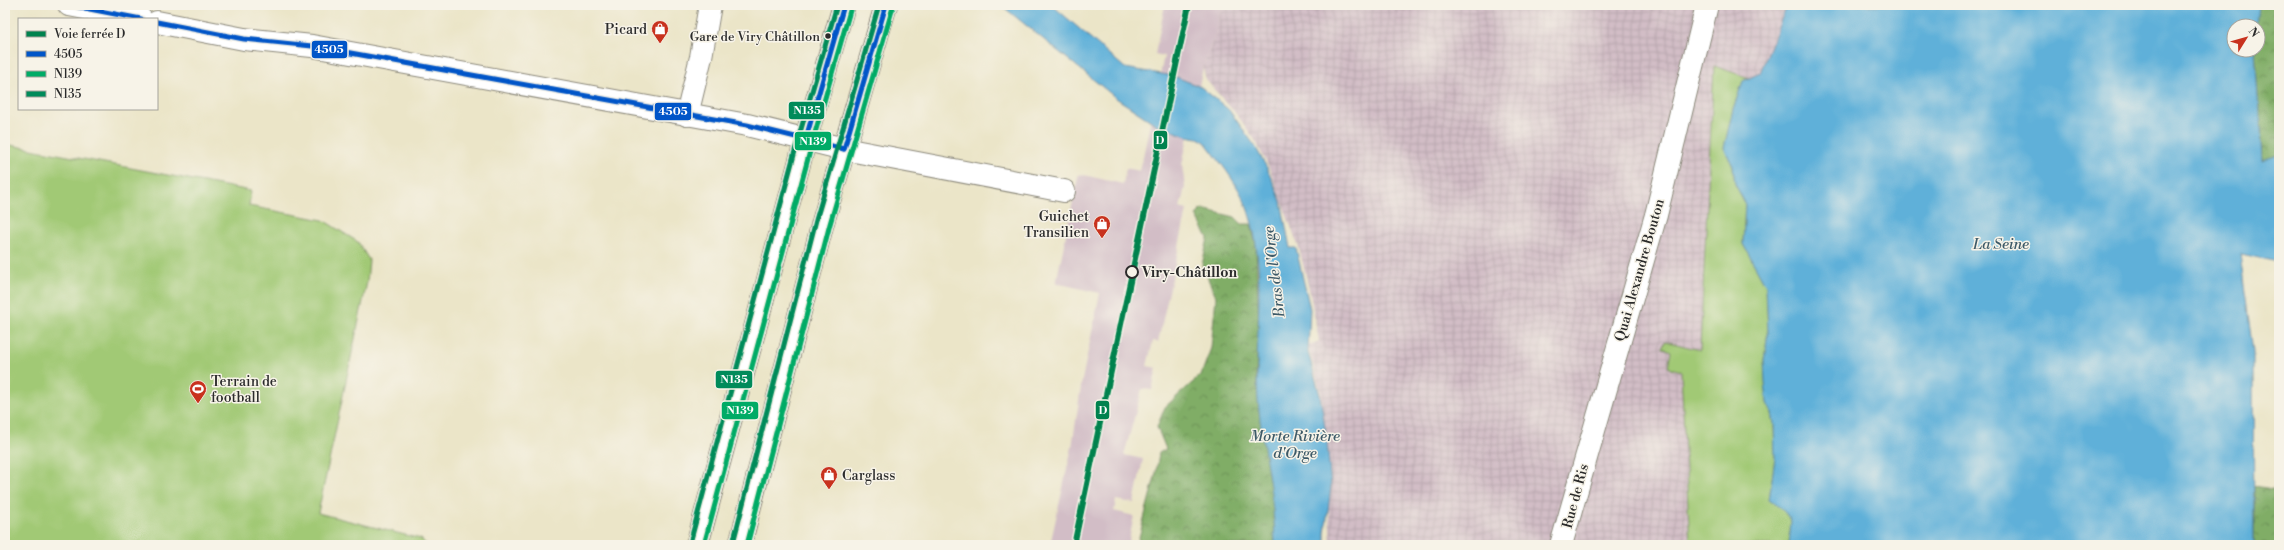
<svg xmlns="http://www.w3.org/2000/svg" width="2284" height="550" font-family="'Libre Bodoni',serif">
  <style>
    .industrial { fill: url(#industrial-grid) }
    .railway { fill: #d2bdc6 }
    .grass { fill: #a1c975; stroke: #667a50 }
    .forest { fill: url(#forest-crowns); stroke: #566c48 }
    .water { fill: #5eb0d9; stroke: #446e82 }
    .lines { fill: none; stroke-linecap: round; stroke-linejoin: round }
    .street-casing { stroke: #8b887a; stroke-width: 24 }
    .secondary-casing { stroke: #8b887a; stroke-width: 24 }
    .primary-casing { stroke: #8b887a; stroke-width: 24 }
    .street { stroke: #fff; stroke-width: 22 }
    .secondary { stroke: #fff; stroke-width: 22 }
    .primary { stroke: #fff; stroke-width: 22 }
    .bus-1-casing { stroke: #f7f3e8; stroke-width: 8 }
    .bus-2-casing { stroke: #f7f3e8; stroke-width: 8 }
    .bus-3-casing { stroke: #f7f3e8; stroke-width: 8 }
    .bus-1 { stroke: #0055c8; stroke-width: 5 }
    .bus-2 { stroke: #00ab66; stroke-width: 5 }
    .bus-3 { stroke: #008b5a; stroke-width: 5 }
    .rail-1-casing { stroke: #f7f3e8; stroke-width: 9 }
    .rail-1 { stroke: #00824e; stroke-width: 6 }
    .bus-dot { fill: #2b2b2b; stroke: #f7f3e8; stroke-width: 1.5 }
    .stop-dot { fill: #f7f3e8; stroke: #2b2b2b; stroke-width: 2 }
    .labels { text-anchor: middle; stroke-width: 3; stroke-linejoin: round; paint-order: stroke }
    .bus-label { font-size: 13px; fill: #2b2b2b; stroke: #f7f3e8; text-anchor: end }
    .poi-label { font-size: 14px; fill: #2b2b2b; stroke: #f7f3e8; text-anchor: end }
    .street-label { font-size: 14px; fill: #2b2b2b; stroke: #f7f3e8 }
    .stop-label { font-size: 14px; font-weight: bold; fill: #2b2b2b; stroke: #f7f3e8; text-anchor: start }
    .water-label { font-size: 15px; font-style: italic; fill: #3d5a68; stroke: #f7f3e8 }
    .line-badge { stroke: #f7f3e8; stroke-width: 1.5 }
    .badge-label { font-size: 11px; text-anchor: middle; font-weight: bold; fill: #fff }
  </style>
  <defs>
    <pattern id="industrial-grid" width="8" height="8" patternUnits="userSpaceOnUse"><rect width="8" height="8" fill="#d2bdc6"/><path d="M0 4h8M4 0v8" fill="none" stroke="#b4a3aa"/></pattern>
    <pattern id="forest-crowns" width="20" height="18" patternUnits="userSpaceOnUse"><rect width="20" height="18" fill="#80ad66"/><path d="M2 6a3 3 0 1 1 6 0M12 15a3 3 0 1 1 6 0" fill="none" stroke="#698d54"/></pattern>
  </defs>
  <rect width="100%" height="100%" fill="#f7f3e8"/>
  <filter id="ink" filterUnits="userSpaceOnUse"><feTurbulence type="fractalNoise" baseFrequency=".025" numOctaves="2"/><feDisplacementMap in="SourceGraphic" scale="8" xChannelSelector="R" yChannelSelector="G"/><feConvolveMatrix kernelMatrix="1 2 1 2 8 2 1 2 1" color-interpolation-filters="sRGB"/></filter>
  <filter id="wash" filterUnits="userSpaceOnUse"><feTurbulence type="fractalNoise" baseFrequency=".012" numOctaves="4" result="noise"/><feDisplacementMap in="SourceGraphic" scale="16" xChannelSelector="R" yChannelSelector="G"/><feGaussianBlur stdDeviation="0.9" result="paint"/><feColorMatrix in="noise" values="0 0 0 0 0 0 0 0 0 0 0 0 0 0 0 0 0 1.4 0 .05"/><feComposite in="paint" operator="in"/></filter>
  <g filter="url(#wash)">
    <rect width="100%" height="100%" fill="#ebe5c8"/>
    <polygon class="industrial" points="1222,5 1787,5 1760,73 1743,81 1733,109 1724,148 1735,184 1745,203 1743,244 1766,286 1767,403 1772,413 1775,458 1769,500 1789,545 1331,545 1321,394 1308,346 1319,341 1309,289 1299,248 1269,168 1255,140 1237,115 1206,80 1203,68 1215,34"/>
    <polygon class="railway" points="1165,5 1222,5 1215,34 1203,68 1182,165 1185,187 1180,208 1187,210 1158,342 1153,341 1147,366 1157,368 1152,390 1142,389 1124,455 1143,459 1134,503 1116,500 1114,511 1134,516 1128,545 1050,545 1072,447 1082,380 1100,293 1056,283 1078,177 1079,174 1123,184 1126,168 1140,171 1164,56 1155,54"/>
    <g class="grass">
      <polygon points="1714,66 1749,78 1743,81 1733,109 1724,148 1733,166 1735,184 1745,203 1743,244 1766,286 1768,332 1764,360 1767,403 1772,413 1774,424 1775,458 1769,500 1781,508 1791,520 1789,545 1690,545 1681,371 1668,367 1671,351 1663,348 1665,341 1700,350"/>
      <polygon points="5,144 251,191 249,206 323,220 358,242 369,260 367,282 318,513 421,539 427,545 5,545"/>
    </g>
    <g class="forest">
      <polygon points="2258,5 2279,5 2279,155 2262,161 2255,50 2258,50 2258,26 2256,26"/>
      <polygon points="1202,209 1235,217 1242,224 1251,224 1256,245 1257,275 1259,329 1256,375 1260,415 1274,510 1275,545 1137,545 1156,473 1159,453 1166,449 1157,427 1165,407 1201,375 1211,348 1216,297 1202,265 1208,238 1196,215"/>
      <polygon points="2254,486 2279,490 2279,545 2254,545"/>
    </g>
    <g class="water">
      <path d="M1001,5H1052L1125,68L1174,76L1201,87L1229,110L1255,146L1267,168L1281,201L1290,248H1296L1310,309L1308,352L1320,395L1327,441L1331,487L1325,533V545H1275C1275,497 1262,449 1258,401C1253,337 1270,260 1244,200C1234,179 1219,161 1205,142L1198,138L1186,136L1157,125L1116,98Z"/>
      <polygon points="1787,5 2258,5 2256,26 2234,26 2234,50 2255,50 2262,160 2279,155 2279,262 2240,254 2253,352 2254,545 1789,545 1791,520 1781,508 1769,500 1775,458 1774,424 1772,413 1767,403 1765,383 1764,360 1768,332 1766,286 1743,244 1745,203 1735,184 1733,166 1724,148 1733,109 1743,81 1760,73"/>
    </g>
  </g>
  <g filter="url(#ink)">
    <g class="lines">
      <defs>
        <g id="street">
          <polyline points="687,115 701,57 710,5"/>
          <polyline points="844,149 1064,191"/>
        </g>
        <polyline id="secondary" points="1561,545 1656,215 1707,5"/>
        <g id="primary">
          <polyline points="69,5 141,19"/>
          <polyline points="157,22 244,39 312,46 747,125 844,149"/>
          <polyline points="697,545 806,138 844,5"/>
          <polyline points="740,545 823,222 886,5"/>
        </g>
      </defs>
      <use href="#street" class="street-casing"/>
      <use href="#secondary" class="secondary-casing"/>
      <use href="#primary" class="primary-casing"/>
      <use href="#street" class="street"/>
      <use href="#secondary" class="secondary"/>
      <use href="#primary" class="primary"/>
      <defs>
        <g id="bus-1">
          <polyline points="69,5 141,19"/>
          <polyline points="157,22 244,39 312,46 747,125 844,149"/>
          <polyline points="806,138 844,5"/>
          <polyline points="844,149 886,5"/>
        </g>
        <g id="bus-2">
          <polyline points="704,545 813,140 851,7"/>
          <polyline points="747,545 830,224 893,7"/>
        </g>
        <g id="bus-3">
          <polyline points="690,543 799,136 837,5"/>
          <polyline points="733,543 816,220 879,5"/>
        </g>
      </defs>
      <use href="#bus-1" class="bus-1-casing"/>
      <use href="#bus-2" class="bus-2-casing"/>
      <use href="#bus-3" class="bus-3-casing"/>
      <use href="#bus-1" class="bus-1"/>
      <use href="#bus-2" class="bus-2"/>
      <use href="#bus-3" class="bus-3"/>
      <defs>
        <polyline id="rail-1" points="1074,545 1189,5"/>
      </defs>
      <use href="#rail-1" class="rail-1-casing"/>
      <use href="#rail-1" class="rail-1"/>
    </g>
  </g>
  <defs>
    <symbol id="shop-pin" viewBox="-11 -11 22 30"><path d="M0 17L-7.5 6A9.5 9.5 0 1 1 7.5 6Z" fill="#c8321e" stroke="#f7f3e8"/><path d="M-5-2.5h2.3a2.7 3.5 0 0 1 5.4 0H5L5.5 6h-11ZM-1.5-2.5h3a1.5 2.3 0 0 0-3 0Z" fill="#fff"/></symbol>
    <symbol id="stadium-pin" viewBox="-11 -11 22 30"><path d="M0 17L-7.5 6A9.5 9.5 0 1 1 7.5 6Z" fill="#c8321e" stroke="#f7f3e8"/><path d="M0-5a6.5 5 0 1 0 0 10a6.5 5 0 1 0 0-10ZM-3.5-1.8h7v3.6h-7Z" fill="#fff"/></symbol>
  </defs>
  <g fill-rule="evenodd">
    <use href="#shop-pin" x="650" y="19" width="20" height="27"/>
    <use href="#shop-pin" x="1092" y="214" width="20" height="27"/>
    <use href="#stadium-pin" x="188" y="379" width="20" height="27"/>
    <use href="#shop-pin" x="819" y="465" width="20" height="27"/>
  </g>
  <circle class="bus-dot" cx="828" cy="36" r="3.5"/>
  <circle class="stop-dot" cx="1132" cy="272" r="6"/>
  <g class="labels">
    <g class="bus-label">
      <text x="820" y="41">Gare de Viry Châtillon</text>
    </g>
    <g class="poi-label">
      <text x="647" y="34">Picard</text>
      <text x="1089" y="221">Guichet<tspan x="1089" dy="16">Transilien</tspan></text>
      <text x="211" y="386" text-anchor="start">Terrain de<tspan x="211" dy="16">football</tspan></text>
      <text x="842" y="480" text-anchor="start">Carglass</text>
    </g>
    <g class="street-label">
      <text transform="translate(1639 270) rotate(-74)" y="5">Quai Alexandre Bouton</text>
      <text transform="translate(1575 496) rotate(-75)" y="5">Rue de Ris</text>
    </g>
    <g class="stop-label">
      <text x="1142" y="277">Viry-Châtillon</text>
    </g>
    <g class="water-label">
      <text x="2001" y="249">La Seine</text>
      <text transform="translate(1274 272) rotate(-97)" y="5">Bras de l'Orge</text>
      <text x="1295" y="441">Morte Rivière<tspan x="1295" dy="17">d'Orge</tspan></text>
    </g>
  </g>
  <g class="line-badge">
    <rect x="311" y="40" width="37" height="19" rx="4" fill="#0055c8"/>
    <rect x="788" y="101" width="37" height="19" rx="4" fill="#008b5a"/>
    <rect x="654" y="102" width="38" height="19" rx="4" fill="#0055c8"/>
    <rect x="1153" y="130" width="15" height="20" rx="4" fill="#00824e"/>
    <rect x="794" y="131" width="38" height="20" rx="4" fill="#00ab66"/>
    <rect x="715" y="370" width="38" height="19" rx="4" fill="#008b5a"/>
    <rect x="1095" y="400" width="15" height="20" rx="4" fill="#00824e"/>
    <rect x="721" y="401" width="38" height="19" rx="4" fill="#00ab66"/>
  </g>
  <g class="badge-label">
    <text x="329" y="53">4505</text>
    <text x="807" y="114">N135</text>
    <text x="673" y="115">4505</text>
    <text x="1160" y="144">D</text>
    <text x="813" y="145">N139</text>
    <text x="734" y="383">N135</text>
    <text x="1103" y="414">D</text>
    <text x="740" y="414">N139</text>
  </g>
  <rect width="2284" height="550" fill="none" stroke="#f7f3e8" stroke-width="20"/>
  <rect x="18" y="18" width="140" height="92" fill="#f7f3e8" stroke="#a5a39c"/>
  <rect x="26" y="31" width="20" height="6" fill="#00824e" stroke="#a5a39c"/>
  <text x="54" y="38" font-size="12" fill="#2b2b2b">Voie ferrée D</text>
  <rect x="26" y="51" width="20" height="6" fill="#0055c8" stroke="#a5a39c"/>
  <text x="54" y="58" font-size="12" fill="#2b2b2b">4505</text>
  <rect x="26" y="71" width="20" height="6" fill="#00ab66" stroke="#a5a39c"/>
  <text x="54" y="78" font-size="12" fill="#2b2b2b">N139</text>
  <rect x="26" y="91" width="20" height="6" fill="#008b5a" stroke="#a5a39c"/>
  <text x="54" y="98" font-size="12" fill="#2b2b2b">N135</text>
  <g transform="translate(2246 38) rotate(53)"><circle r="19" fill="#f7f3e8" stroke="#a5a39c"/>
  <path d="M0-3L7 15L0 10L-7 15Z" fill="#c8321e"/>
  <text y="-6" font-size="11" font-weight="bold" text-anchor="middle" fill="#2b2b2b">N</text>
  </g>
</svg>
